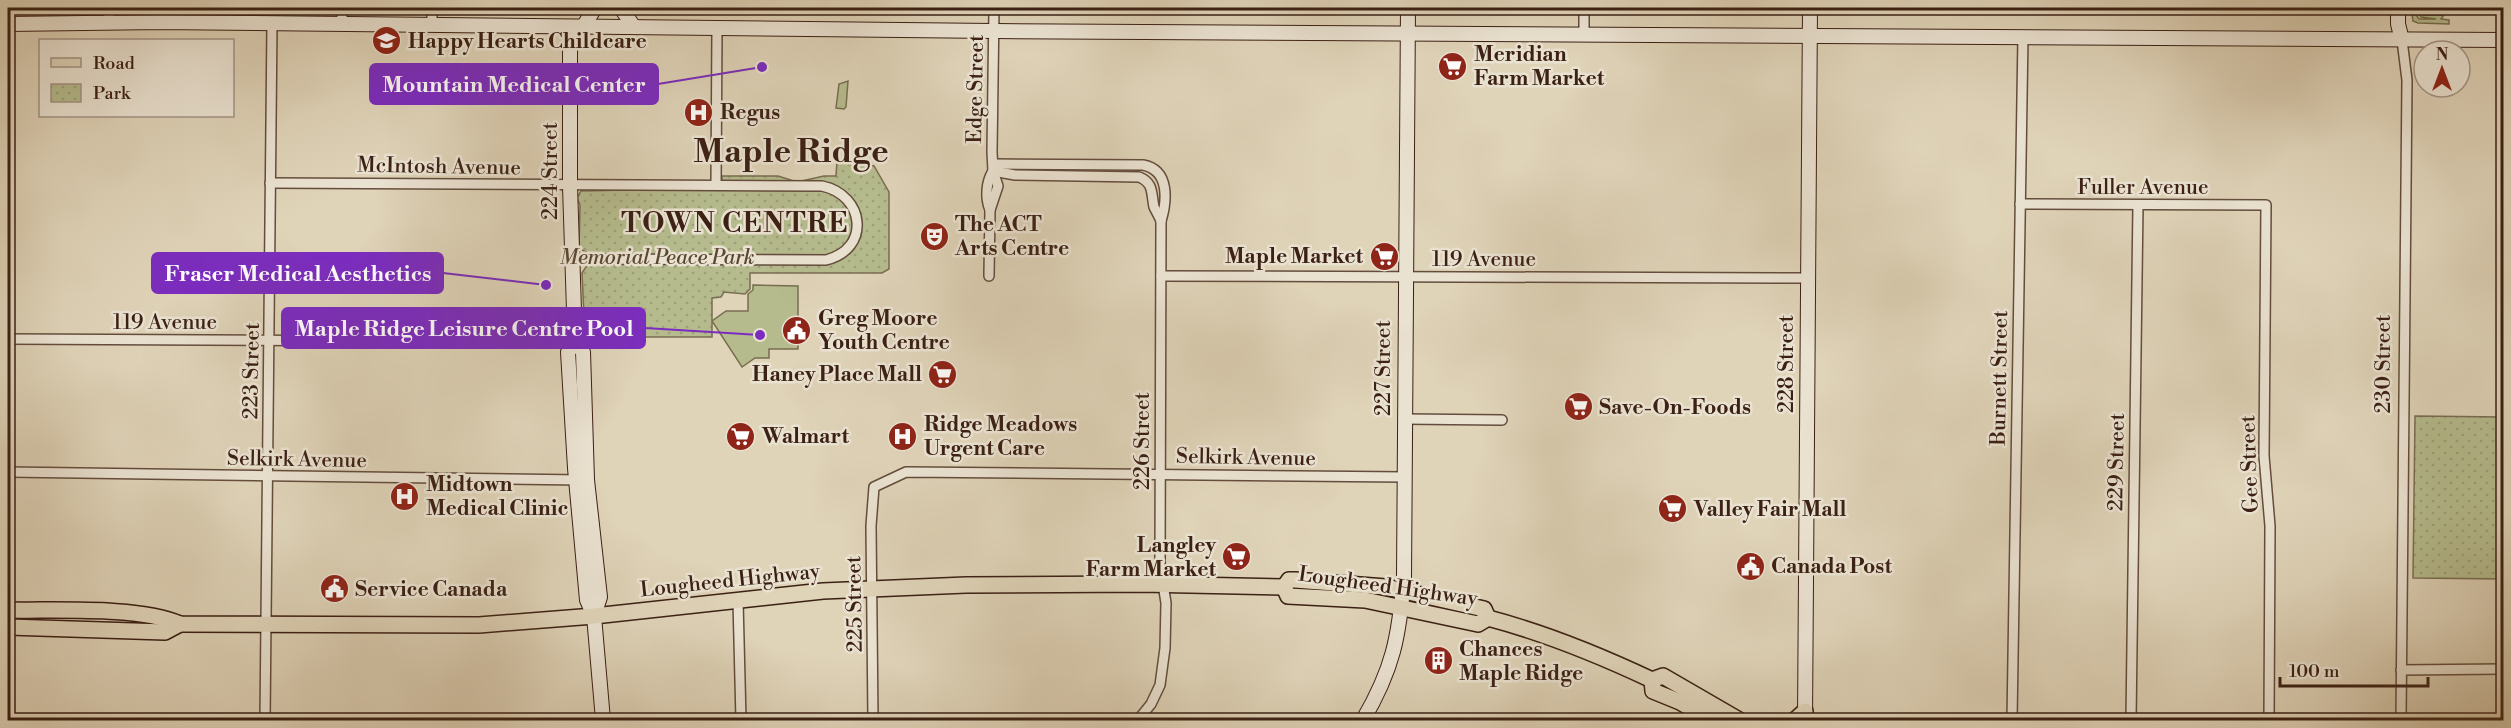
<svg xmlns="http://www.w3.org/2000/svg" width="2511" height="728" font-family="'Libre Bodoni',serif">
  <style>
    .grass { fill: #b5bb8d; stroke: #786e50; stroke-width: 1.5 }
    .park { fill: url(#park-dots); stroke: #786e50; stroke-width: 1.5 }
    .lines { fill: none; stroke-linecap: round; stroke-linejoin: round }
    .street-casing { stroke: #644d3d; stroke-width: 12 }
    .secondary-casing { stroke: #3b2014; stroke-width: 16 }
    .primary-casing { stroke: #3b2014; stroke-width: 18 }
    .street { stroke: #eae2d1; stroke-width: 9 }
    .secondary { stroke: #eae2d1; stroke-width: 14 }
    .primary { stroke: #dfd3b8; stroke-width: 15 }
    .labels { text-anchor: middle; stroke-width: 5; stroke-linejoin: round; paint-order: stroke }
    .poi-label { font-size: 21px; font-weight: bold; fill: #3b2014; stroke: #eae2d1; text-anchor: start }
    .street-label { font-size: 21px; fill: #3b2014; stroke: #eae2d1 }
    .park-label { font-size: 21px; font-style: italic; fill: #5a4732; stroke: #eae2d1 }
    .district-label { font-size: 27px; font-weight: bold; letter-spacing: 1.5px; fill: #3b2014; stroke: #eae2d1 }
    .town-label { font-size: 33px; font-weight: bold; fill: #3b2014; stroke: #eae2d1 }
    .leader { fill: none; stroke: #7b2cbf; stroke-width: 2 }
    .callout-dot { fill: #7b2cbf; stroke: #eae2d1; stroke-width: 2 }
    .callout { fill: #7b2cbf; stroke: #7b2cbf; stroke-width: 2 }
    .callout-label { font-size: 22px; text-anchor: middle; font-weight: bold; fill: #fff }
  </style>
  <defs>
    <pattern id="park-dots" width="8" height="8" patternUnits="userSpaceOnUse" patternTransform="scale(1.5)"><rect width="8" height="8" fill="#b5bb8d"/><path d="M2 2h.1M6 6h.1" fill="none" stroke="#9da079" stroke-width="1.8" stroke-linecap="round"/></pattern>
  </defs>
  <rect width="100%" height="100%" fill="#dfd3b8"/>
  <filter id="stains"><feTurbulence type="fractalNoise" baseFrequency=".00333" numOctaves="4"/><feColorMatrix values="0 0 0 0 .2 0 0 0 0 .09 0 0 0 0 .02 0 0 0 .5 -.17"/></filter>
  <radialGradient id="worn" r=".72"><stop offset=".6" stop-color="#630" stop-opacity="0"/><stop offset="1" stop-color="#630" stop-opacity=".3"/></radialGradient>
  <g class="grass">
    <polygon points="2411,8 2419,19 2436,19 2421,17 2414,8 2418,8 2424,15 2444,15 2441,19 2449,20 2449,24 2418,23 2413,21"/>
    <polygon points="848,81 846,107 844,109 836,108 839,84"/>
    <polygon points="753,285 798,286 798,349 769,349 769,358 755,358 742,367 712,321 726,311 748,311 748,294 753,290"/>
  </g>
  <g class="park">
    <polygon points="845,160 874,166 889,192 889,269 882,273 750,273 750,289 745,294 724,292 721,297 712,298 712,337 585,337 582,273 588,264 589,254 579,248 580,205 577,198 581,191 722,188 722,176 778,176 797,182 824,176 836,176 837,161"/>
    <polygon points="2415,416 2503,417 2503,579 2413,578"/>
  </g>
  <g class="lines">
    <defs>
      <g id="street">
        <polyline points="109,8 109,22"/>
        <polyline points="1584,8 1584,34"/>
        <polyline points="342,24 342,8"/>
        <polyline points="432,24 432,8"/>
        <path d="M993,164L1143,165C1170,170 1167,201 1161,221L1160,565L1166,603L1165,648L1160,685L1151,704L1138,720"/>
        <path d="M993,171L1015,175L1139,177C1154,183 1151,193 1154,207C1156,211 1159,216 1161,221"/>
        <path d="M270,183L822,186C865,195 871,249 826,260L572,259"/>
        <polyline points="716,185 717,28"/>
        <polyline points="2020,204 2266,205 2264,456 2270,526 2269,720"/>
        <path d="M990,210C985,198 986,182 993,171"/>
        <polyline points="989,276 990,210 998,186 993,171 992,152 994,8"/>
        <polyline points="1161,276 1807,278"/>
        <polyline points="8,339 575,342"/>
        <polyline points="1404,419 1502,420"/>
        <polyline points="8,472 582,480"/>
        <polyline points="738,601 741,720"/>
        <polyline points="2401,670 2504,669"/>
        <polyline points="265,720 272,23"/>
        <polyline points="873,720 871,526 874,487 906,472 1404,477"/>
        <polyline points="2012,720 2023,36"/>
        <polyline points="2131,720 2138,205"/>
        <polyline points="2401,720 2407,80 2402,40"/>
      </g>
      <g id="secondary">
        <polyline points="595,8 570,47 570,186 575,342 568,352 575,468 587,600 594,616 603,720"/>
        <polyline points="621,8 634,27"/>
        <polyline points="2398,8 2398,24 2402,40"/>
        <polyline points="8,24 160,22 994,31 2504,40"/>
        <polyline points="575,342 583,352 587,480 600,597 594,616"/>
        <path d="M1363,720C1393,669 1399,637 1404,578L1408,8"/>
        <polyline points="1805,720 1810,8"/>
      </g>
      <g id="primary">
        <path d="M1284,587L1288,596L1365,600L1478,624L1488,618C1545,633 1599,655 1652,680L1663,676L1739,720"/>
        <polyline points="1284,587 1289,580 1295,580 1386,587 1484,609 1488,618"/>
        <path d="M8,610C54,611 140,606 180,624L479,625L594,616L823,591L966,585L1142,584L1284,587"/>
        <polyline points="8,627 165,632 180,624"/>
        <polyline points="1652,680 1653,691 1680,702 1711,720"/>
        <polyline points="1795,720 1805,711"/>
      </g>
    </defs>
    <use href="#street" class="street-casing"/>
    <use href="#secondary" class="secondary-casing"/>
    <use href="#primary" class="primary-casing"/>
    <use href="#street" class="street"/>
    <use href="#secondary" class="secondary"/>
    <use href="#primary" class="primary"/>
  </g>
  <defs>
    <symbol id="school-disc" viewBox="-11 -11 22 22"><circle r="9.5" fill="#8f2418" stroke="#eae2d1"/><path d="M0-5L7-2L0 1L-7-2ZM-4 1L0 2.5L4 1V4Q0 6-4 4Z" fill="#fff"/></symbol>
    <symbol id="supermarket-disc" viewBox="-11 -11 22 22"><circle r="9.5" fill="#8f2418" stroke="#eae2d1"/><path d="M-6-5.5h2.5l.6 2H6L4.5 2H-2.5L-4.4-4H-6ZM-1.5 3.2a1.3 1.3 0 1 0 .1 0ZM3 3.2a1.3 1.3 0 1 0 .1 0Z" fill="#fff"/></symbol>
    <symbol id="hospital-disc" viewBox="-11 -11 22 22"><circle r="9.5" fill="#8f2418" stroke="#eae2d1"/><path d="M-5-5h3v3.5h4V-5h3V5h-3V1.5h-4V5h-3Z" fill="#fff"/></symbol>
    <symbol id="theatre-disc" viewBox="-11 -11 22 22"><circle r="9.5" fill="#8f2418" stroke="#eae2d1"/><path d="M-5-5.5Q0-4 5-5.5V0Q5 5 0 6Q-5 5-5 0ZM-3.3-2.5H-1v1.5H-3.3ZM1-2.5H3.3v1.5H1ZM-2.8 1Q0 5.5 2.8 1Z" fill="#fff"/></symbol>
    <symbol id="civic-disc" viewBox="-11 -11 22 22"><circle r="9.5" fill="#8f2418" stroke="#eae2d1"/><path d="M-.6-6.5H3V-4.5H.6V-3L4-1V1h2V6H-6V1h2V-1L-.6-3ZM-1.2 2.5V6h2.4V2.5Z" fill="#fff"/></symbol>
    <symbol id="building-disc" viewBox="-11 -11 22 22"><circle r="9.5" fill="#8f2418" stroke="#eae2d1"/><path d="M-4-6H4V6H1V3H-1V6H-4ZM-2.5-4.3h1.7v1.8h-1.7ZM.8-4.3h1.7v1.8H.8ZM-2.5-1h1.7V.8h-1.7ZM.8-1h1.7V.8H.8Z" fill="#fff"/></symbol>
  </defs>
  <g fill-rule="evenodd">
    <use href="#school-disc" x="370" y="24" width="33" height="33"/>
    <use href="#supermarket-disc" x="1436" y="50" width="33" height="33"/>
    <use href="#hospital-disc" x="682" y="96" width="33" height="33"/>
    <use href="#theatre-disc" x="918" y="220" width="33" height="33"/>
    <use href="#supermarket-disc" x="1368" y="240" width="33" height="33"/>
    <use href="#civic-disc" x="780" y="314" width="33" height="33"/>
    <use href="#supermarket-disc" x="926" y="358" width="33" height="33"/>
    <use href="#supermarket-disc" x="1562" y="390" width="33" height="33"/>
    <use href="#supermarket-disc" x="724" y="420" width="33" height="33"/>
    <use href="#hospital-disc" x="886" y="420" width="33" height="33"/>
    <use href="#hospital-disc" x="388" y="480" width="33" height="33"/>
    <use href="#supermarket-disc" x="1656" y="492" width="33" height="33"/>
    <use href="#supermarket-disc" x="1220" y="540" width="33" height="33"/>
    <use href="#civic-disc" x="1734" y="550" width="33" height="33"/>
    <use href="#civic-disc" x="318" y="572" width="33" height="33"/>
    <use href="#building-disc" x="1422" y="644" width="33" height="33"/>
  </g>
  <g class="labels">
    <g class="poi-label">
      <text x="408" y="48">Happy Hearts Childcare</text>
      <text x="1474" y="61">Meridian<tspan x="1474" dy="24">Farm Market</tspan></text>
      <text x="720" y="119">Regus</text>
      <text x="955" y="231">The ACT<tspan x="955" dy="24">Arts Centre</tspan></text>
      <text x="1363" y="263" text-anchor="end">Maple Market</text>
      <text x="818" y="325">Greg Moore<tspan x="818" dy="24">Youth Centre</tspan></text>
      <text x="922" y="381" text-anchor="end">Haney Place Mall</text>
      <text x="1599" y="414">Save-On-Foods</text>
      <text x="924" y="431">Ridge Meadows<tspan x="924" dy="24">Urgent Care</tspan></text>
      <text x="762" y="443">Walmart</text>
      <text x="426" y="491">Midtown<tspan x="426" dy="24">Medical Clinic</tspan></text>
      <text x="1694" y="516">Valley Fair Mall</text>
      <text x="1216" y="552" text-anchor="end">Langley<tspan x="1216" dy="24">Farm Market</tspan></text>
      <text x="1771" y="573">Canada Post</text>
      <text x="355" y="596">Service Canada</text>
      <text x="1459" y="656">Chances<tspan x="1459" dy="24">Maple Ridge</tspan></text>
    </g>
    <g class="street-label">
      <text transform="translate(975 89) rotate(-89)" y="7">Edge Street</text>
      <text transform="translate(439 166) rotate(1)" y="7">McIntosh Avenue</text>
      <text transform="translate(550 171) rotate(-90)" y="7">224 Street</text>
      <text x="2143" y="194">Fuller Avenue</text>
      <text x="1484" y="266">119 Avenue</text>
      <text x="165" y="329">119 Avenue</text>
      <text transform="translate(1786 364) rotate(-90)" y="7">228 Street</text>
      <text transform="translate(2383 364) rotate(-90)" y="7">230 Street</text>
      <text transform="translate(1383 368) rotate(-90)" y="7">227 Street</text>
      <text transform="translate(251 371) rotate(-89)" y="7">223 Street</text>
      <text transform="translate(1999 378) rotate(-89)" y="7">Burnett Street</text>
      <text transform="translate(1142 441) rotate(-90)" y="7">226 Street</text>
      <text transform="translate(1246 457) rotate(1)" y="7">Selkirk Avenue</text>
      <text transform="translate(297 459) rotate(1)" y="7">Selkirk Avenue</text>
      <text transform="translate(2116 462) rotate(-89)" y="7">229 Street</text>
      <text transform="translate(2249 464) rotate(-92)" y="7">Gee Street</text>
      <text transform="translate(730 580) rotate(-6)" y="7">Lougheed Highway</text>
      <text transform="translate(1388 586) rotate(8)" y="7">Lougheed Highway</text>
      <text transform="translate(854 604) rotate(-91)" y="7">225 Street</text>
    </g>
    <g class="park-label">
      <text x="657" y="264">Memorial Peace Park</text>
    </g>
    <g class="district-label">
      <text x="735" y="232">TOWN CENTRE</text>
    </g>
    <g class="town-label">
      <text x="791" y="162">Maple Ridge</text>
    </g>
  </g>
  <path class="leader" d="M762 67L658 84M546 285L443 273M760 335L645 328"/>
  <g class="callout-dot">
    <circle cx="762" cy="67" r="6"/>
    <circle cx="546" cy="285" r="6"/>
    <circle cx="760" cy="335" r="6"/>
  </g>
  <g class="callout">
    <rect x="370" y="64" width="288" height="40" rx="6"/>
    <rect x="152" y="253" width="291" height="40" rx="6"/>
    <rect x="282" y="308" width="363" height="40" rx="6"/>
  </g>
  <g class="callout-label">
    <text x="514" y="92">Mountain Medical Center</text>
    <text x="298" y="281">Fraser Medical Aesthetics</text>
    <text x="464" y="336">Maple Ridge Leisure Centre Pool</text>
  </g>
  <rect width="2511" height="728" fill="none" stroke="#dfd3b8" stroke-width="30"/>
  <rect x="9" y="9" width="2493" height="710" fill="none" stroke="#3b2014" stroke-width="3"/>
  <rect x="15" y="15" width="2481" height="698" fill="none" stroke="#3b2014" stroke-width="1.5"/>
  <rect x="39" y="39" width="195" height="78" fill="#eae2d1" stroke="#a49485" stroke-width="1.5"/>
  <rect x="51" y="58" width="30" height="9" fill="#dfd3b8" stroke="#a49485" stroke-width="1.5"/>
  <text x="93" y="69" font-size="18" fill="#3b2014">Road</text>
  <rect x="51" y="84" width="30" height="18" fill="url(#park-dots)" stroke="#a49485" stroke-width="1.5"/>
  <text x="93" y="99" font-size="18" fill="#3b2014">Park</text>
  <g transform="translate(2442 69)"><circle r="28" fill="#eae2d1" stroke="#a49485" stroke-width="1.5"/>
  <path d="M0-4.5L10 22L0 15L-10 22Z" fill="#8f2418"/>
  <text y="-9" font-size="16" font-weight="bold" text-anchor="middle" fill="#3b2014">N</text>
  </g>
  <path d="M2280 677v9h148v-9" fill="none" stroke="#3b2014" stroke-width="3"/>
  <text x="2289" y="677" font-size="18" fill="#3b2014" stroke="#eae2d1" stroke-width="4.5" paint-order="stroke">100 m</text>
  <rect width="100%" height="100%" filter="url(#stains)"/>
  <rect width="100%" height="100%" fill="url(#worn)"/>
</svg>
